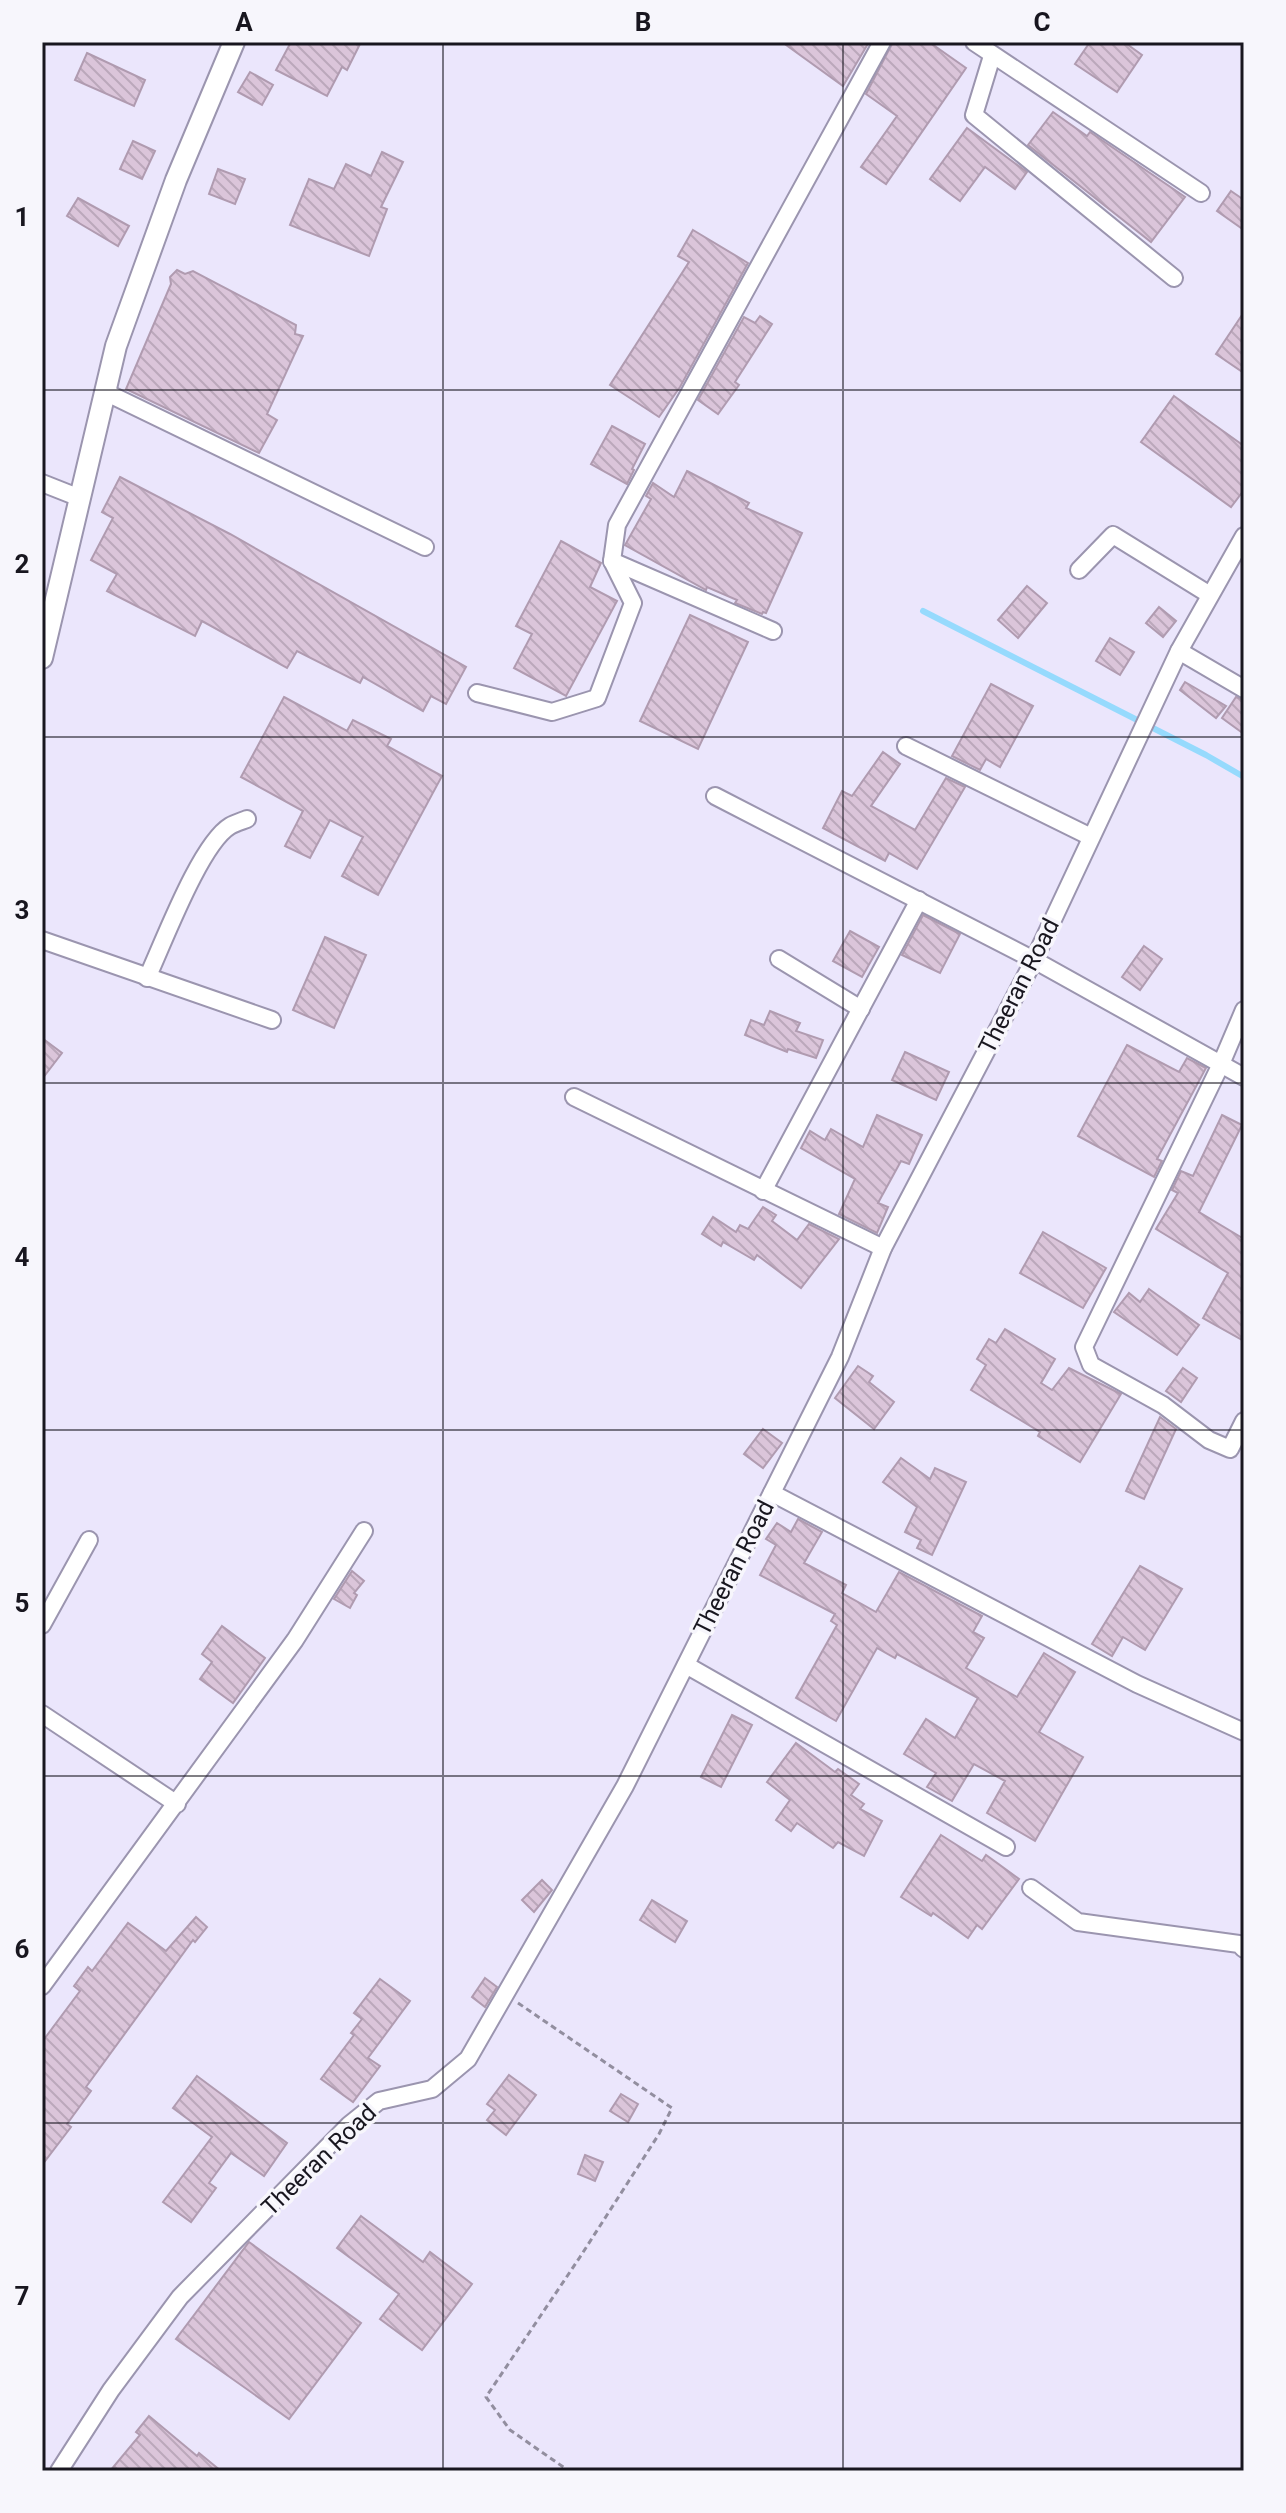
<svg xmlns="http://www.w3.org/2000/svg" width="1286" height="2513" font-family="Roboto,sans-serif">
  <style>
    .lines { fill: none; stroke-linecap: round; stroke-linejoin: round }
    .stream { stroke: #96dafd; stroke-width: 6 }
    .building { fill: url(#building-back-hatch); stroke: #b09bb0; stroke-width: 2 }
    .minor-casing { stroke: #9b95af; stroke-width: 20 }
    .tertiary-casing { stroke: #9b95af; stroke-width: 24 }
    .path { stroke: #928e9f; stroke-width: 3; stroke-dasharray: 6 4; stroke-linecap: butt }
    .minor { stroke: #fff; stroke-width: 16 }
    .tertiary { stroke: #fff; stroke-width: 20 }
    .grid { fill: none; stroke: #18161f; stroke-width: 2; stroke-opacity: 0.55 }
    .labels { text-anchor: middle; stroke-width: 7; stroke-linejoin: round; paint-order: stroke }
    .street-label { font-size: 24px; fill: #18161f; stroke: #f7f6fc }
    .neatline { fill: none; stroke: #18161f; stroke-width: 3 }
    .grid-label { font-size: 26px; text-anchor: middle; font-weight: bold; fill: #18161f }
  </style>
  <defs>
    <pattern id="building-back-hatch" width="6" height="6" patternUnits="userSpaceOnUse" patternTransform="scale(2)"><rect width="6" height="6" fill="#dbc5da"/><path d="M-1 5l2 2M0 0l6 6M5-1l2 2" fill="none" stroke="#bba8bb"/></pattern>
  </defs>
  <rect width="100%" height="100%" fill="#ebe6fc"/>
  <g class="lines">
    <polyline class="stream" points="923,611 1206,755 1244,777"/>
  </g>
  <g class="building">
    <polygon points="291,42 361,42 347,70 342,67 327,96 276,70"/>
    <polygon points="782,42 869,42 843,86"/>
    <polygon points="893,42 929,42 966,68 886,184 861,167 897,116 866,94"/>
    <polygon points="1090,42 1124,42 1142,55 1117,92 1075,64"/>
    <polygon points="87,53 145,80 134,106 75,80"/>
    <polygon points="250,72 273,85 262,105 238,92"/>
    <polygon points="1053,112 1087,136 1090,132 1185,197 1151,242 1028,145"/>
    <polygon points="967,128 1027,172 1015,189 985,167 960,201 930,179"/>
    <polygon points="133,141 155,151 142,179 120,169"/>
    <polygon points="382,152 403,162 381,207 387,209 369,256 290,225 309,179 334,189 346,164 371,176"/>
    <polygon points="218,169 245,179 235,204 209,194"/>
    <polygon points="1231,191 1244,200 1244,230 1217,211"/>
    <polygon points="78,198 129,226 118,246 67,216"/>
    <polygon points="693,230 748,263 680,387 659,417 610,385 689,262 678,256"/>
    <polygon points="177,270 185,274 193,271 296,325 295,334 303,336 267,414 277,420 259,453 126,389 171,284 170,277"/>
    <polygon points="1244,312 1244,373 1216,354"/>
    <polygon points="760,316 772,324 735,382 739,385 718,414 698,400 744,317 755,323"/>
    <polygon points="1174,396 1244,446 1244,490 1231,507 1141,442"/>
    <polygon points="612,426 645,444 632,469 634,470 627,484 591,464"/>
    <polygon points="687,471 749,503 746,508 802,533 766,613 763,612 762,614 735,603 737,600 707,587 706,590 625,545 651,499 646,496 653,483 674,497"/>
    <polygon points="120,477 230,534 466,667 446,704 431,696 423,711 363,677 360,683 297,651 287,668 202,621 195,636 107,591 117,574 91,560 113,518 102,512"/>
    <polygon points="561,541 601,563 590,587 617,601 566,696 514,668 532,634 516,626"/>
    <polygon points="1027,586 1047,603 1018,638 998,620"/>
    <polygon points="1159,607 1176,621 1163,637 1146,623"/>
    <polygon points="690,615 748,642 698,749 640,721"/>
    <polygon points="1110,638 1134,652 1120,675 1096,661"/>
    <polygon points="1185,682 1226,706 1216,718 1180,690"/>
    <polygon points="991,684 1033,706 1000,767 986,759 980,770 952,756"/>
    <polygon points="284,697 347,731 353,720 391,739 387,746 442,776 378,895 342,876 363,837 330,820 310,858 285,846 303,811 241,777"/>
    <polygon points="1236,697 1244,700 1244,734 1222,718"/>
    <polygon points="883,752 900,764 871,806 915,830 946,778 965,787 917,869 889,853 885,861 823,828 842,791 852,796"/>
    <polygon points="923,915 960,934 940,973 902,955"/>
    <polygon points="850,931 879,947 862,977 833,961"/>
    <polygon points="325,937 366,955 334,1028 293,1010"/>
    <polygon points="1144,946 1162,959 1140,990 1122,977"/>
    <polygon points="770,1011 800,1023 796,1031 823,1040 816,1058 788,1049 787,1052 745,1035 751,1020 764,1025"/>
    <polygon points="42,1038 62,1053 42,1079"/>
    <polygon points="1127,1045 1179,1072 1187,1058 1206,1068 1157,1159 1162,1161 1154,1177 1078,1136"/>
    <polygon points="905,1052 949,1072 936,1100 892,1080"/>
    <polygon points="877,1115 922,1135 909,1164 901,1161 878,1203 888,1207 877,1233 839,1214 855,1179 801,1148 810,1131 825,1140 831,1129 863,1147"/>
    <polygon points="1222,1115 1242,1125 1199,1212 1244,1239 1244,1341 1203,1318 1228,1273 1156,1229 1178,1193 1172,1190 1181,1171 1193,1176"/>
    <polygon points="763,1207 776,1215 772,1221 797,1240 809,1224 839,1239 801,1288 757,1255 754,1260 723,1242 721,1246 702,1234 713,1217 736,1232 740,1225 748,1229"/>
    <polygon points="1043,1232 1106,1268 1083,1308 1020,1273"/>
    <polygon points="1149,1289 1199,1325 1177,1355 1114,1312 1129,1293 1140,1302"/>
    <polygon points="1005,1329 1055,1359 1041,1383 1052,1390 1069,1368 1121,1394 1080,1462 1038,1436 1040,1432 971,1390 986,1365 977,1359 989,1339 996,1343"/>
    <polygon points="858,1366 873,1376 869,1382 894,1402 874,1429 835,1398"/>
    <polygon points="1183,1368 1197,1378 1181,1402 1166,1391"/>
    <polygon points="1160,1417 1176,1429 1144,1499 1126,1491"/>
    <polygon points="763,1429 782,1443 763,1468 744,1454"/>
    <polygon points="901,1458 930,1479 935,1468 966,1482 932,1555 917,1548 921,1540 905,1532 917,1507 883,1482"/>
    <polygon points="798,1519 822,1532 804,1563 846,1585 842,1593 876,1612 899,1572 982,1616 973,1632 984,1638 966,1668 1017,1697 1044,1653 1075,1672 1039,1732 1083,1757 1035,1841 987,1813 1005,1781 974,1764 952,1801 927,1787 936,1773 904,1754 926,1719 955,1738 978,1698 897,1654 895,1658 877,1648 836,1721 796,1698 837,1625 831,1621 835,1614 760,1575 776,1545 766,1539 777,1523 791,1532"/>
    <polygon points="1140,1566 1182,1589 1145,1650 1123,1637 1112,1656 1092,1644"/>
    <polygon points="352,1571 364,1581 354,1593 357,1595 350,1608 334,1599"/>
    <polygon points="222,1626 265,1658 233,1703 200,1679 212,1662 202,1654"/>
    <polygon points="732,1715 752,1725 721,1787 701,1777"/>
    <polygon points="796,1743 835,1772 838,1769 859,1784 851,1795 864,1804 860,1809 882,1821 864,1856 838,1842 833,1848 797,1823 791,1831 776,1820 790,1800 767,1782"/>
    <polygon points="941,1835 982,1861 986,1855 1019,1879 982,1929 977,1925 968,1938 933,1913 931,1916 901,1897"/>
    <polygon points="542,1880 552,1890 534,1912 522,1900"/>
    <polygon points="652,1900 687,1921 675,1942 640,1920"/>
    <polygon points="196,1917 207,1927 195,1942 193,1940 86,2087 91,2091 67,2124 71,2127 42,2165 42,2042 80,1991 74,1986 88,1967 92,1971 128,1923 166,1951"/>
    <polygon points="485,1978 497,1987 485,2007 472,1997"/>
    <polygon points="380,1979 410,2001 368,2058 380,2066 353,2102 321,2079 354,2035 351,2033 362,2019 354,2013"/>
    <polygon points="509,2075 536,2095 506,2135 487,2120 495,2110 487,2104"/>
    <polygon points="197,2076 287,2143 264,2176 231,2153 209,2183 216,2188 191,2222 163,2202 212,2137 173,2108"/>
    <polygon points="621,2094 638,2104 628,2122 610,2111"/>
    <polygon points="585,2155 603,2162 595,2181 578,2174"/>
    <polygon points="361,2216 423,2262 430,2252 472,2284 422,2350 380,2319 399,2294 337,2248"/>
    <polygon points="249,2242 361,2323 289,2419 176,2339"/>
    <polygon points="149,2416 197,2456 199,2453 221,2471 110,2471 140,2435 136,2432"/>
  </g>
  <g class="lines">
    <defs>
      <g id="minor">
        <polyline points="974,42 1201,193"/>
        <polyline points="992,56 974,115 1174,278"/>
        <polyline points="105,392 425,547"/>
        <polyline points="42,483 80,498"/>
        <polyline points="1079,570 1113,535 1210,595"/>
        <polyline points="773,631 612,561 617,525 882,42"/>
        <polyline points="1179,651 1244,689"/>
        <polyline points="477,693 552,712 597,698 633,603 612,561"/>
        <polyline points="906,746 1091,837"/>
        <polyline points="715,796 1034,960 1244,1077"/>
        <polyline points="42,940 272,1020"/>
        <polyline points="779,959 861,1009"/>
        <path d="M147,978C163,944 200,844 230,826C235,823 242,821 247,819"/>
        <polyline points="1244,1010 1221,1064 1084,1347 1091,1365 1163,1405 1209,1440 1230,1449 1244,1421"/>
        <polyline points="574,1097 883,1248"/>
        <polyline points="763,1191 919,900"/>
        <polyline points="772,1493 1137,1684 1244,1732"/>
        <polyline points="42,1625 89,1540"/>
        <polyline points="686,1665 1006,1847"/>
        <polyline points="42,1714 177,1804"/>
        <polyline points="1031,1888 1078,1922 1239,1944 1244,1949"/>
        <polyline points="42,1986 295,1640 364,1531"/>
        <polyline points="59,2471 111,2390 180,2297 349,2125 379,2101 432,2089 468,2059 625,1786 840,1357 883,1248 1034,960 1179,651 1244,536"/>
      </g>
      <polyline id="tertiary" points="42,658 116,346 176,180 234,42"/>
    </defs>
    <use href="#minor" class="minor-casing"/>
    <use href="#tertiary" class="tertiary-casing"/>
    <polyline class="path" points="518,2003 672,2108 659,2134 580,2257 486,2397 510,2430 569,2471"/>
    <use href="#minor" class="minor"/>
    <use href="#tertiary" class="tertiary"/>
  </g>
  <path class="grid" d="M443,42V2471M843,42V2471M42,390H1244M42,737H1244M42,1083H1244M42,1430H1244M42,1776H1244M42,2123H1244"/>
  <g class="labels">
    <g class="street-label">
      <text transform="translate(1019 986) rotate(-63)" y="8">Theeran Road</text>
      <text transform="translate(734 1568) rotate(-63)" y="8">Theeran Road</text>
      <text transform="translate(319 2160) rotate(-44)" y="8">Theeran Road</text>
    </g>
  </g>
  <rect width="1286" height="2513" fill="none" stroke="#f7f6fc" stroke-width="88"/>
  <rect x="44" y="44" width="1198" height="2425" class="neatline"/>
  <g class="grid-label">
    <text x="244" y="31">A</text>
    <text x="643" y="31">B</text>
    <text x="1042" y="31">C</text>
    <text x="22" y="226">1</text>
    <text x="22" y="573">2</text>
    <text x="22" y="919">3</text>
    <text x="22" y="1266">4</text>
    <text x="22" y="1612">5</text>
    <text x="22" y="1958">6</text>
    <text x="22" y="2305">7</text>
  </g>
</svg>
